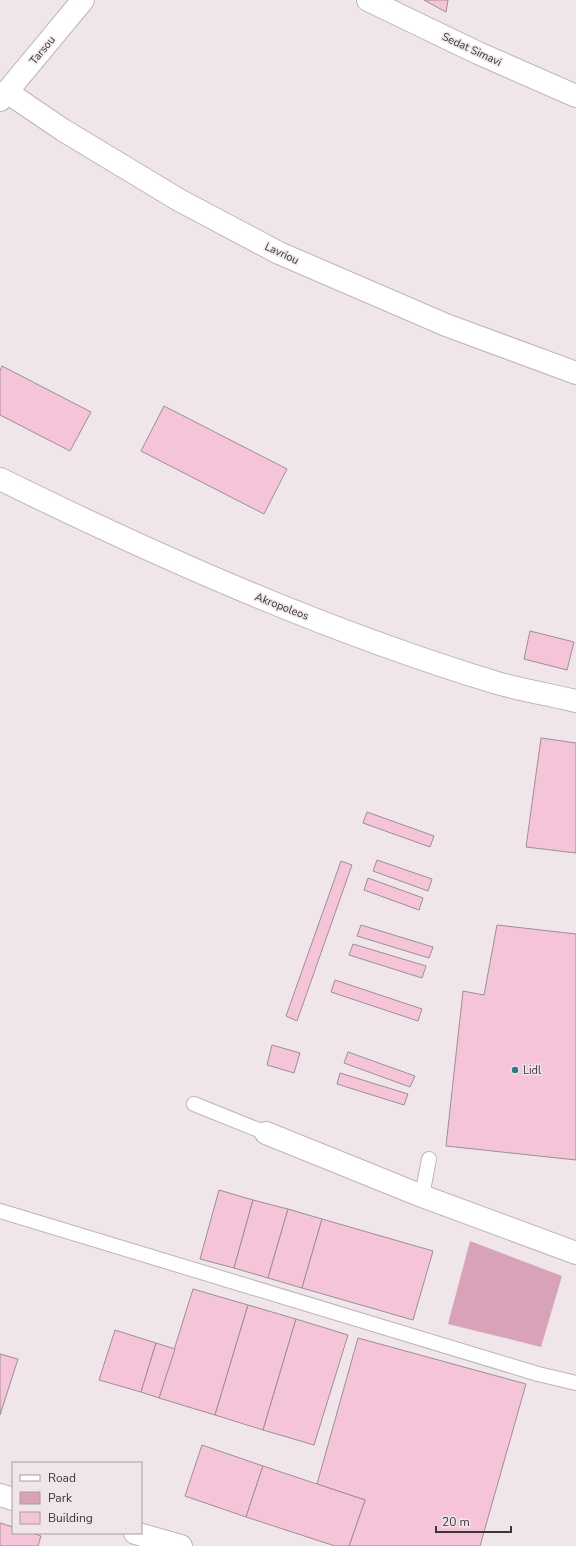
<svg xmlns="http://www.w3.org/2000/svg" width="576" height="1546" font-family="'Nunito Sans',sans-serif">
  <style>
    .green { fill: #d8a3b8 }
    .building { fill: #f6c4d8; stroke: #9b9094 }
    .lines { fill: none; stroke-linecap: round; stroke-linejoin: round }
    .service-casing { stroke: #bfb4b8; stroke-width: 16 }
    .minor-casing { stroke: #bfb4b8; stroke-width: 24 }
    .service { stroke: #fff; stroke-width: 14 }
    .minor { stroke: #fff; stroke-width: 22 }
    .poi-dot { fill: #317982; stroke: #f0e5e9; stroke-width: 1.5 }
    .labels { text-anchor: middle; stroke-width: 3; stroke-linejoin: round; paint-order: stroke }
    .street-label { font-size: 11px; fill: #3b3738; stroke: #f0e5e9 }
    .poi-label { font-size: 11px; fill: #3b3738; stroke: #f0e5e9; text-anchor: start }
  </style>
  <rect width="100%" height="100%" fill="#f0e5e9"/>
  <polygon class="green" points="470,1241 562,1276 541,1347 448,1324"/>
  <g class="building">
    <polygon points="424,0 448,0 446,12"/>
    <polygon points="2,366 91,412 70,451 0,415 0,371"/>
    <polygon points="164,406 287,469 264,514 141,451"/>
    <polygon points="530,631 574,642 567,670 524,659"/>
    <polygon points="541,738 576,743 576,853 526,847"/>
    <polygon points="367,812 434,836 430,847 363,823"/>
    <polygon points="377,860 432,879 428,891 373,871"/>
    <polygon points="341,861 352,865 297,1021 286,1016"/>
    <polygon points="368,878 423,898 419,910 364,890"/>
    <polygon points="361,925 433,947 429,958 357,936"/>
    <polygon points="497,925 576,934 576,1160 446,1146 463,991 484,995"/>
    <polygon points="353,944 426,966 422,978 349,955"/>
    <polygon points="335,980 422,1009 418,1021 331,992"/>
    <polygon points="272,1045 300,1053 294,1073 267,1065"/>
    <polygon points="348,1052 415,1076 410,1087 344,1063"/>
    <polygon points="340,1073 408,1094 404,1105 337,1084"/>
    <polygon points="219,1190 253,1200 234,1268 200,1259"/>
    <polygon points="253,1200 288,1209 268,1278 234,1268"/>
    <polygon points="288,1209 322,1219 302,1288 268,1278"/>
    <polygon points="322,1219 433,1251 413,1320 302,1288"/>
    <polygon points="193,1289 248,1305 215,1415 159,1398"/>
    <polygon points="248,1305 296,1319 263,1430 215,1415"/>
    <polygon points="296,1319 348,1335 314,1445 263,1430"/>
    <polygon points="115,1330 156,1343 141,1392 99,1380"/>
    <polygon points="358,1338 526,1384 480,1546 349,1546 365,1500 317,1484"/>
    <polygon points="156,1343 175,1349 159,1398 141,1392"/>
    <polygon points="0,1354 18,1359 0,1415"/>
    <polygon points="202,1445 263,1466 246,1517 185,1496"/>
    <polygon points="263,1466 365,1500 349,1546 335,1546 246,1517"/>
    <polygon points="0,1523 13,1527 13,1533 32,1533 41,1536 38,1546 0,1546"/>
  </g>
  <g class="lines">
    <defs>
      <g id="service">
        <polyline points="194,1104 266,1133"/>
        <polyline points="422,1196 429,1159"/>
        <polyline points="0,1211 538,1374 576,1383"/>
      </g>
      <g id="minor">
        <polyline points="368,0 478,53 576,96"/>
        <polyline points="7,92 63,130 179,200 279,253 446,325 576,373"/>
        <polyline points="0,100 83,0"/>
        <path d="M0,479C161,558 326,631 497,683C523,690 550,695 576,701"/>
        <polyline points="266,1133 422,1196 576,1253"/>
        <polyline points="0,1495 13,1499"/>
        <polyline points="135,1533 181,1546"/>
      </g>
    </defs>
    <use href="#service" class="service-casing"/>
    <use href="#minor" class="minor-casing"/>
    <use href="#service" class="service"/>
    <use href="#minor" class="minor"/>
  </g>
  <circle class="poi-dot" cx="515" cy="1070" r="4"/>
  <g class="labels">
    <g class="street-label">
      <text transform="translate(472 49) rotate(25)" y="4">Sedat Simavi</text>
      <text transform="translate(42 50) rotate(-51)" y="4">Tarsou</text>
      <text transform="translate(282 253) rotate(25)" y="4">Lavriou</text>
      <text transform="translate(282 606) rotate(21)" y="4">Akropoleos</text>
    </g>
    <g class="poi-label">
      <text x="523" y="1074">Lidl</text>
    </g>
  </g>
  <rect x="12" y="1462" width="130" height="72" fill="#f0e5e9" stroke="#a89fa2"/>
  <rect x="20" y="1475" width="20" height="6" fill="#ffffff" stroke="#a89fa2"/>
  <text x="48" y="1482" font-size="12" fill="#3b3738">Road</text>
  <rect x="20" y="1492" width="20" height="12" fill="#d8a3b8" stroke="#a89fa2"/>
  <text x="48" y="1502" font-size="12" fill="#3b3738">Park</text>
  <rect x="20" y="1512" width="20" height="12" fill="#f6c4d8" stroke="#a89fa2"/>
  <text x="48" y="1522" font-size="12" fill="#3b3738">Building</text>
  <path d="M436 1526v6h75v-6" fill="none" stroke="#3b3738" stroke-width="2"/>
  <text x="442" y="1526" font-size="12" fill="#3b3738" stroke="#f0e5e9" stroke-width="3" paint-order="stroke">20 m</text>
</svg>
